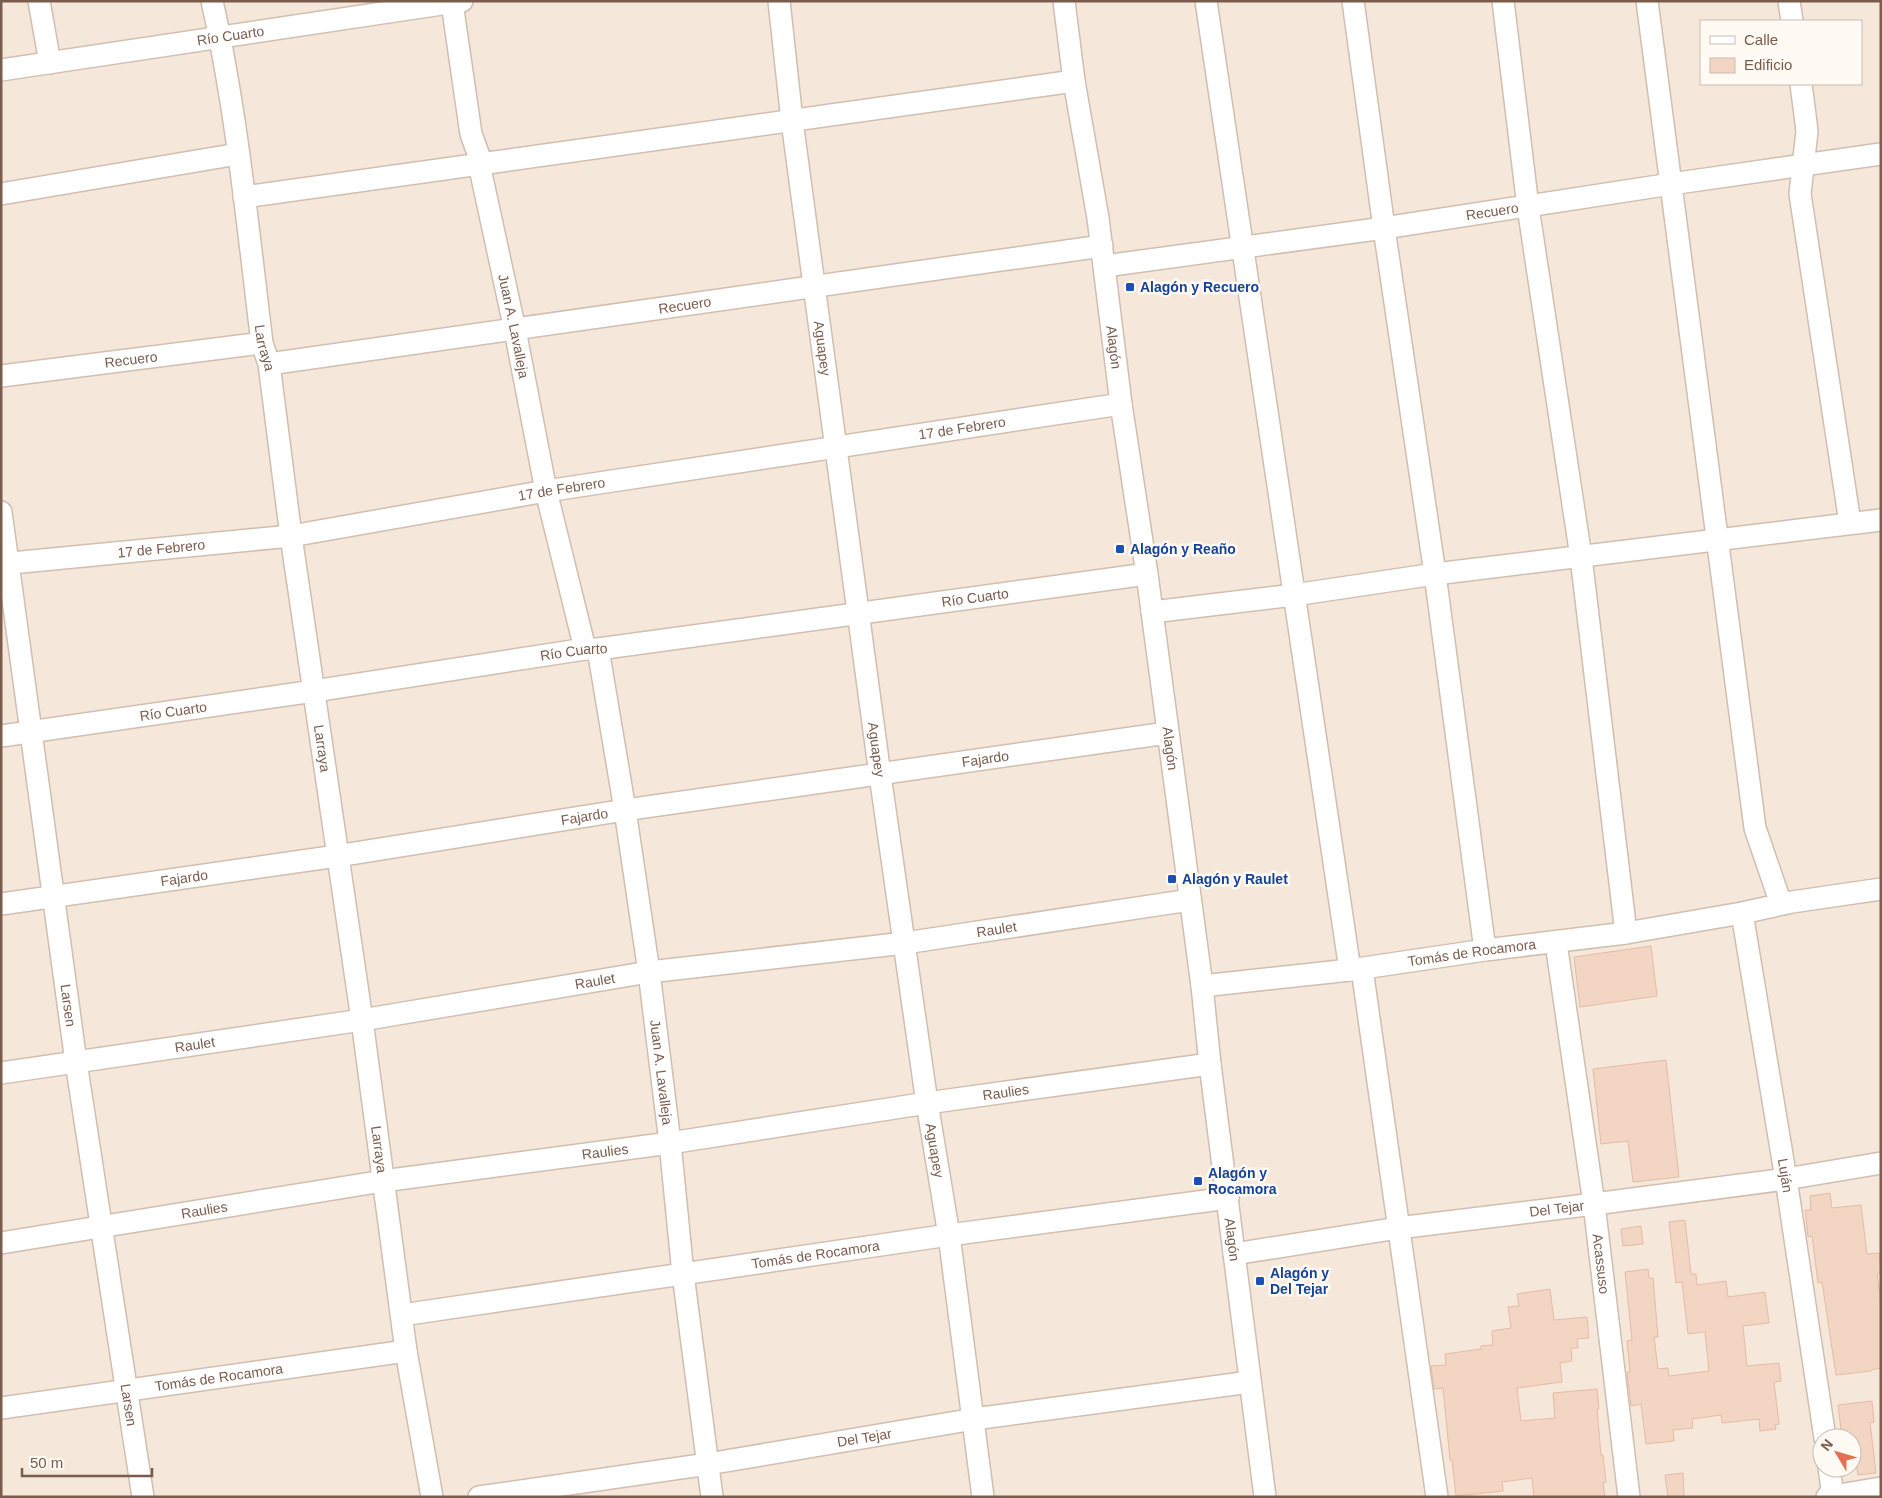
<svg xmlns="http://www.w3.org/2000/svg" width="1882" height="1498" font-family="Helvetica,sans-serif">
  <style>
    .residential { fill: #f5e8da; fill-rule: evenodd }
    .building { fill: #f3d5c3; stroke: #e6bba3 }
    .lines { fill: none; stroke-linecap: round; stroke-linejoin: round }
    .minor-casing { stroke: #d1beb0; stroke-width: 24 }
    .minor { stroke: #fff; stroke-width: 21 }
    .transit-dot { fill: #1a4fb4; stroke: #fffaf3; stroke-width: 2 }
    .labels { text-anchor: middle; stroke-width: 5; stroke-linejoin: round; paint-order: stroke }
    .street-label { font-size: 14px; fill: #7a5c4d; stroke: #fffaf3 }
    .transit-label { font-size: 14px; font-weight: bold; fill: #164399; stroke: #fffaf3; text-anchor: start }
  </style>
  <rect width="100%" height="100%" fill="#fdf6ec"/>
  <path class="residential" d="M1,1H1881V1497H1ZM1701,21H1861V84H1701ZM1822,1438H1852V1468H1822Z"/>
  <g class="building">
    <polygon points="1651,946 1657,996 1580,1007 1574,957"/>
    <polygon points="1666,1060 1679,1177 1633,1182 1628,1141 1601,1144 1593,1069"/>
    <polygon points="1830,1193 1832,1208 1861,1205 1867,1254 1879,1253 1881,1273 1877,1274 1881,1304 1881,1368 1871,1370 1871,1371 1836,1375 1822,1282 1818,1283 1812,1236 1808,1237 1805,1210 1811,1210 1810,1196"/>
    <polygon points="1685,1220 1691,1274 1696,1274 1697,1285 1726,1281 1728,1297 1765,1292 1769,1323 1743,1326 1747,1366 1779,1363 1781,1381 1774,1382 1779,1424 1775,1425 1776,1429 1760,1431 1759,1419 1722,1423 1721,1415 1692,1419 1693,1428 1673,1430 1674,1441 1646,1444 1641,1404 1631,1406 1627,1372 1630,1372 1627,1341 1632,1340 1625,1272 1648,1269 1649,1278 1653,1278 1658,1337 1654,1337 1658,1369 1668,1368 1669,1376 1709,1371 1705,1332 1688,1334 1682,1282 1676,1283 1669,1222"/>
    <polygon points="1641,1226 1643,1244 1623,1246 1621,1229"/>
    <polygon points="1550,1289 1554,1320 1587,1317 1589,1338 1577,1339 1578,1348 1571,1348 1572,1361 1560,1363 1562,1382 1517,1388 1521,1421 1555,1418 1553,1393 1597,1389 1599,1409 1597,1409 1601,1455 1603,1455 1606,1482 1603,1483 1605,1497 1534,1497 1532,1478 1502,1482 1503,1491 1456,1496 1452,1460 1450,1460 1443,1388 1434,1389 1431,1366 1446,1365 1445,1354 1481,1349 1481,1346 1493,1345 1492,1331 1511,1328 1508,1307 1519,1306 1517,1294"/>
    <polygon points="1872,1401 1874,1422 1870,1423 1876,1473 1858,1475 1852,1438 1842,1438 1838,1405"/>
    <polygon points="1683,1473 1684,1497 1668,1497 1665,1475"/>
  </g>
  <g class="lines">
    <defs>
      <g id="minor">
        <polyline points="39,1 50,63"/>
        <path id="s1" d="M212,1C237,113 248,229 262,343L269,364L291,536L362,1020L406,1351L432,1497"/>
        <path id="s2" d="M779,1L792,121L814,285L880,775L927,1103L949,1235L983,1497"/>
        <path id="s3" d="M1064,1L1074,81L1098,218L1121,404L1147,574L1202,986L1210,1064L1265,1497"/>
        <polyline points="1206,1 1350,970"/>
        <polyline points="1353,1 1384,228 1435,574 1485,950"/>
        <polyline points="1503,1 1528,207 1581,557 1626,933"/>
        <polyline points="1647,1 1755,828 1781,904"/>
        <polyline points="1789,1 1792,21"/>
        <path id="s4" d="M452,3L471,134L482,164L481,173L515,330L546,491L585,649"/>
        <path id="s5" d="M1,70L462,1"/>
        <polyline points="1801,84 1807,131 1800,194 1850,523"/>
        <polyline points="1,194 238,154"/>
        <polyline points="244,197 1074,81"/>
        <path id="s6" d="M1105,266L1384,228L1671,184L1881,154"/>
        <path id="s7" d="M269,364C546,326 824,284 1102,246"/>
        <path id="s8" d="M1,376L262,343"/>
        <path id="s9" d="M1,512L76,1062L143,1497"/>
        <path id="s10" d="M1,564L291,536L546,491L1121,404"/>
        <polyline points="1152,612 1294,595 1435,574 1881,520"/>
        <path id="s11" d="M598,649L625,810L649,972L670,1143L683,1274L712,1497"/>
        <path id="s12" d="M1,736L314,691L585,649H598L1147,574"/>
        <path id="s13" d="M1,904L337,856L625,810L1167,733"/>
        <path id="s14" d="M1742,913L1786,1179L1825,1438"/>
        <path id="s15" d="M1556,943L1594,1204L1629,1497"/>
        <polyline points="1362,969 1437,1497"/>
        <path id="s16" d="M1202,986L1350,970L1485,950L1626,933L1742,913L1792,902L1881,889"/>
        <path id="s17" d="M1,1073L362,1020L649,972L905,943L1190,900"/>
        <path id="s18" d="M1,1243L383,1181L670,1143L927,1103L1210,1064"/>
        <path id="s19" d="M1234,1254L1398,1228L1594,1204L1786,1179L1881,1163"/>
        <path id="s20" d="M402,1315L949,1235L1228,1198"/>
        <path id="s21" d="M1,1408L406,1351"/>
        <polyline points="1829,1468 1833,1496"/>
        <path id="s22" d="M479,1497L708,1464L974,1419L1250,1382"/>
        <polyline points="1827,1497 1881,1488"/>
      </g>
    </defs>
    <use href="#minor" class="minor-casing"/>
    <use href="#minor" class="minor"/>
  </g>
  <g class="transit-dot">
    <rect x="1125" y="282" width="10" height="10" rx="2.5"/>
    <rect x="1115" y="544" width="10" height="10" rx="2.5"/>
    <rect x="1167" y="874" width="10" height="10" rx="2.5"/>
    <rect x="1193" y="1176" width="10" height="10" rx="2.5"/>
    <rect x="1255" y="1276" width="10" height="10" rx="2.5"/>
  </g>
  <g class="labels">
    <g class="street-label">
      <text dy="5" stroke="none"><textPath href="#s5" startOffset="232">Río Cuarto</textPath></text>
      <text dy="5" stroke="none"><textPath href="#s6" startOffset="391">Recuero</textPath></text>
      <text dy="5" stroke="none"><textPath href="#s7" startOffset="420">Recuero</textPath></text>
      <text dy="5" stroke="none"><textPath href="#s4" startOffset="330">Juan A. Lavalleja</textPath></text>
      <text dy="5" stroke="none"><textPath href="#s3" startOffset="350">Alagón</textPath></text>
      <text dy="5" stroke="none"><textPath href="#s1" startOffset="351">Larraya</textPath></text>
      <text dy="5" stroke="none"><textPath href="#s2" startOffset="350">Aguapey</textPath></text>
      <text dy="5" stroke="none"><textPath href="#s8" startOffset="131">Recuero</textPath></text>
      <text dy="5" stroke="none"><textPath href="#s10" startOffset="971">17 de Febrero</textPath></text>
      <text dy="5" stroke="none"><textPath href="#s10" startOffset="566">17 de Febrero</textPath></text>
      <text dy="5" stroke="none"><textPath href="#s10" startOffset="161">17 de Febrero</textPath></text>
      <text dy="5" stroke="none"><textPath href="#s12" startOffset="984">Río Cuarto</textPath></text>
      <text dy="5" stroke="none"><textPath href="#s12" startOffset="579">Río Cuarto</textPath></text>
      <text dy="5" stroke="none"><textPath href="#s12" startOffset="174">Río Cuarto</textPath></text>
      <text dy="5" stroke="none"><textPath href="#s3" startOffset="755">Alagón</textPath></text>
      <text dy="5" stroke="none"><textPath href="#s1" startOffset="756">Larraya</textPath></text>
      <text dy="5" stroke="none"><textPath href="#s2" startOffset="755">Aguapey</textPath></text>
      <text dy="5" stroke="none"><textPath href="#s13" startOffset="995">Fajardo</textPath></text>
      <text dy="5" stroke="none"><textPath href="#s13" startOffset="590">Fajardo</textPath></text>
      <text dy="5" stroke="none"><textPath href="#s13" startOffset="185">Fajardo</textPath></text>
      <text dy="5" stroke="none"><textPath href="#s17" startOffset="1006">Raulet</textPath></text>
      <text dy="5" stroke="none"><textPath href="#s16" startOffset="272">Tomás de Rocamora</textPath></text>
      <text dy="5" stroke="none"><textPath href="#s17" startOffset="601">Raulet</textPath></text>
      <text dy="5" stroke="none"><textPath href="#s9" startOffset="498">Larsen</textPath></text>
      <text dy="5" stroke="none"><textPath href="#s17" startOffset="196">Raulet</textPath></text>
      <text dy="5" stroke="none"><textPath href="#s11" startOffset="428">Juan A. Lavalleja</textPath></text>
      <text dy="5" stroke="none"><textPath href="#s18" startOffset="1016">Raulies</textPath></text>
      <text dy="5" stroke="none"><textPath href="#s1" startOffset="1161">Larraya</textPath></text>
      <text dy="5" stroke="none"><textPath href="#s2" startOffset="1160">Aguapey</textPath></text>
      <text dy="5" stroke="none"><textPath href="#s18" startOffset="611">Raulies</textPath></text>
      <text dy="5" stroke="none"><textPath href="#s14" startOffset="266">Luján</textPath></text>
      <text dy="5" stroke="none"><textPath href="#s19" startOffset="326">Del Tejar</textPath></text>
      <text dy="5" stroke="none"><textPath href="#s18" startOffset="206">Raulies</textPath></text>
      <text dy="5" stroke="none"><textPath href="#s3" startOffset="1250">Alagón</textPath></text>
      <text dy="5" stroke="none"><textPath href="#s20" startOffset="418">Tomás de Rocamora</textPath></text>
      <text dy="5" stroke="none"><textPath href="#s15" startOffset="324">Acassuso</textPath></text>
      <text dy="5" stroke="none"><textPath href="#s21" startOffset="220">Tomás de Rocamora</textPath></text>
      <text dy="5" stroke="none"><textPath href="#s9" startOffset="902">Larsen</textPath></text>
      <text dy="5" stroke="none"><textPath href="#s22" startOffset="390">Del Tejar</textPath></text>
    </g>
    <g class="transit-label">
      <text x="1140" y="292">Alagón y Recuero</text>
      <text x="1130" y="554">Alagón y Reaño</text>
      <text x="1182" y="884">Alagón y Raulet</text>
      <text x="1208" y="1178">Alagón y<tspan x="1208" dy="16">Rocamora</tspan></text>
      <text x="1270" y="1278">Alagón y<tspan x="1270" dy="16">Del Tejar</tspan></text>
    </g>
  </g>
  <rect width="1882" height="1498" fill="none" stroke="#7a5c4d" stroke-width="5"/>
  <rect x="1700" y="20" width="162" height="65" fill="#fffaf3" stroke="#cabbb1"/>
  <rect x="1710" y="36" width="25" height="8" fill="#ffffff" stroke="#cabbb1"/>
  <text x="1744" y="45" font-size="15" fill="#7a5c4d">Calle</text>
  <rect x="1710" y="58" width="25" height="15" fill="#f3d5c3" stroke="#cabbb1"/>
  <text x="1744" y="70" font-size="15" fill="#7a5c4d">Edificio</text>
  <g transform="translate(1837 1453) rotate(308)"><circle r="24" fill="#fffaf3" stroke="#cabbb1"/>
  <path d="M0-4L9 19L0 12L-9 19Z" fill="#e76f51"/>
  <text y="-8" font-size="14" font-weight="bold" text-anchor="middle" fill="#7a5c4d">N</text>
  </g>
  <path d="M22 1468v8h130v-8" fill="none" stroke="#7a5c4d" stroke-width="2.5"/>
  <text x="30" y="1468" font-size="15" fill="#7a5c4d" stroke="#fffaf3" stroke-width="4" paint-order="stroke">50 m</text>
</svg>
